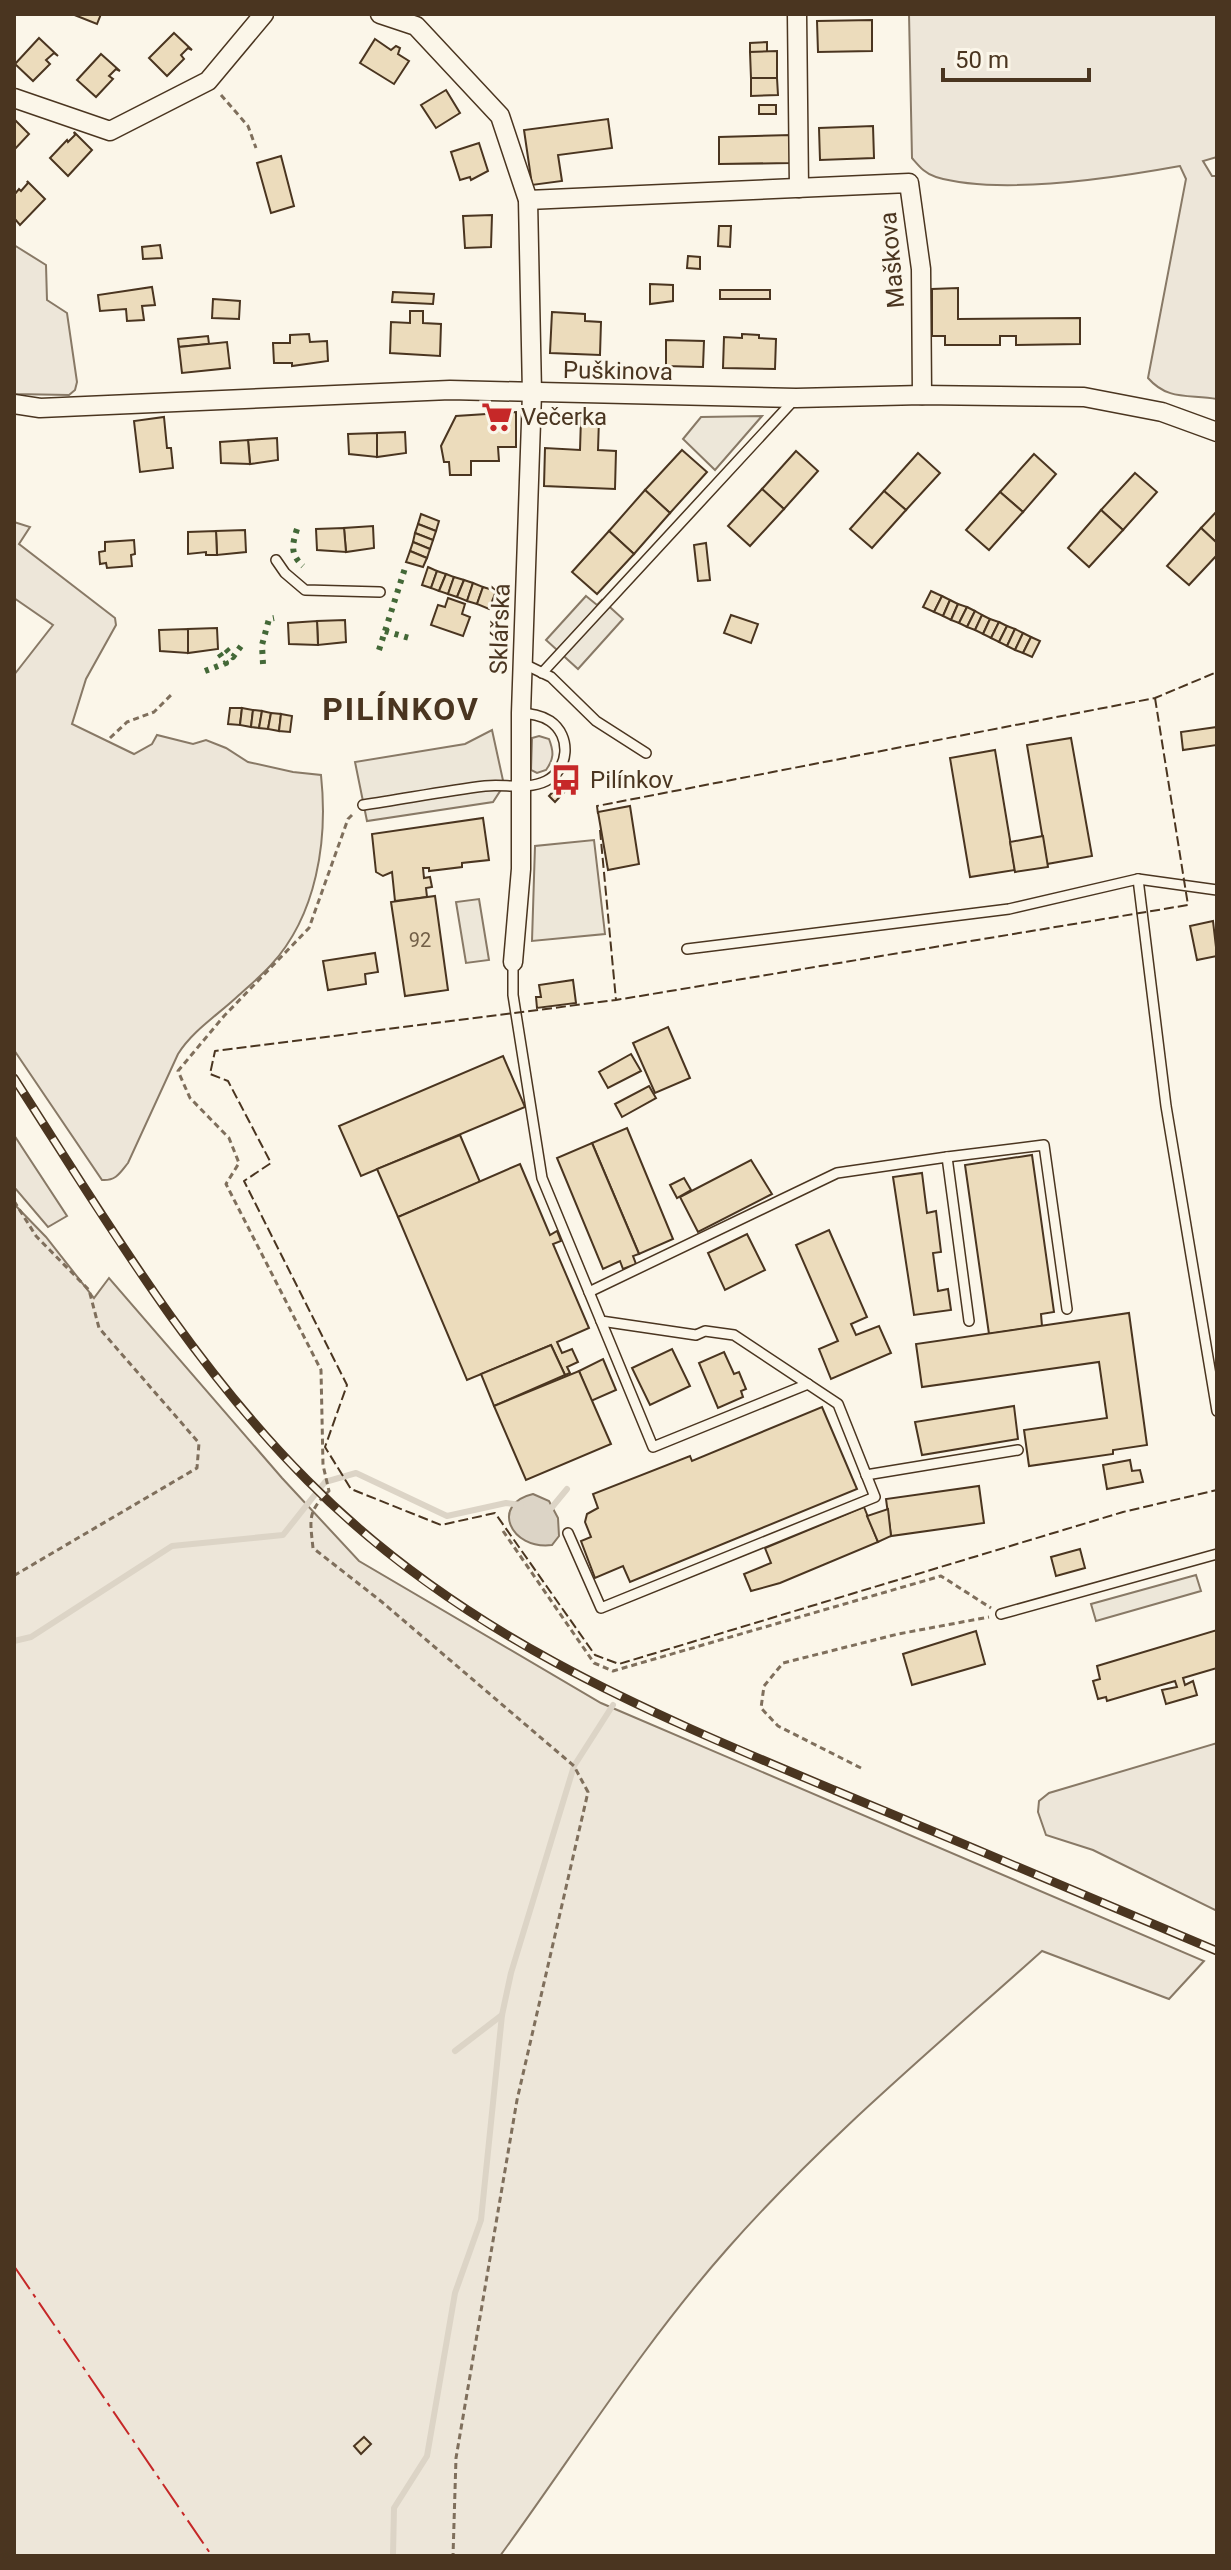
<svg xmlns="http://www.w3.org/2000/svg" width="1231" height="2570" font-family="Roboto,sans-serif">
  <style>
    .green { fill: #ede6d9; stroke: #887966; stroke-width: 2 }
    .parking { fill: #ede7d9; stroke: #887966; stroke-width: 2 }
    .water { fill: #dcd4c6; stroke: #887966; stroke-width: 2 }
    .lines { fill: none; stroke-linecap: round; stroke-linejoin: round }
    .stream { stroke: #dcd4c6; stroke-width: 6 }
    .building { fill: #ecdcbc; stroke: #4a3520; stroke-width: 2 }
    .service-casing { stroke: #4a3520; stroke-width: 12 }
    .minor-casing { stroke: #4a3520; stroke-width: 21 }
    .path { stroke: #7f6f5c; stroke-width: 3; stroke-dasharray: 6 4; stroke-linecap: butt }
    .service { stroke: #fbf6e9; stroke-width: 9 }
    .minor { stroke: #fbf6e9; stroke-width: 18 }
    .rail-casing { stroke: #4a3520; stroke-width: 9 }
    .rail { stroke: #fbf6e9; stroke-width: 6; stroke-dasharray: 18; stroke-linecap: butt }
    .hedge { stroke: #436837; stroke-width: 6; stroke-dasharray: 4 6; stroke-linecap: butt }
    .fence { stroke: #4a3520; stroke-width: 2; stroke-dasharray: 10 4; stroke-linecap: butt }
    .power { stroke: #c62828; stroke-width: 2; stroke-dasharray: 28 6 4 6; stroke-linecap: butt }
    .labels { text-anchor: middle; stroke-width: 6; stroke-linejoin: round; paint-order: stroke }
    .number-label { font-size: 20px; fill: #725f47 }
    .street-label { font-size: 24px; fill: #4a3520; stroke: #fbf6e9 }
    .poi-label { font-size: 24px; fill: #4a3520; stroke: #fbf6e9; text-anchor: start }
    .district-label { font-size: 32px; font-weight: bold; letter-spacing: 2px; fill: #4a3520; stroke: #fbf6e9 }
  </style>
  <rect width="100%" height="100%" fill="#fbf6e9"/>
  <g class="green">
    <path d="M909,14H1217V157L1203,161L1212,176H1217V399C1189,394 1168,401 1148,378L1186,179L1180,166C1114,178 1000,196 936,177C925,174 919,166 912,158Z"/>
    <polygon points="14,245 46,265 47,300 67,313 77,382 75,390 69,395 14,394"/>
    <path d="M14,522L30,527L19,544L115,618L116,625L86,679L72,724L134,754L152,744L157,735L193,744L206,740L226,748L248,762L293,772L321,775C328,840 317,915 271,965C261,976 250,985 239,995C218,1015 193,1030 178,1054L128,1163C120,1173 116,1181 102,1180L14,1050V675L53,625L14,598Z"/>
    <path d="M539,736L549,739C554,752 554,759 546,770L537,773L531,770L532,738Z"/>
    <polygon points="14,1135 67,1216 48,1227 14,1187"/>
    <path d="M14,1204L46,1237L94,1298L109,1278L282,1478L359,1561L601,1703L1204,1961L1169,1999L1042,1951C935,2047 823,2140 728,2248C643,2344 575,2453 500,2556H14Z"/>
    <polygon points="1217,1743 1217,1911 1093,1850 1046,1835 1038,1812 1039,1801 1049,1793"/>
  </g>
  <g class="parking">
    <polygon points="762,416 715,470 683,439 701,417"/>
    <polygon points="586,596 597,605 602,600 623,619 578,669 546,640"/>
    <polygon points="492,730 504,785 493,802 367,821 355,762 465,744"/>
    <polygon points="594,840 605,934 532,941 535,846"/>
    <polygon points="479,899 489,960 466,963 456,902"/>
    <polygon points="1196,1575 1201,1591 1096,1621 1091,1604"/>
  </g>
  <path class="water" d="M533,1494L549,1501L558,1518L559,1536L552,1545C510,1550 490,1504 533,1494Z"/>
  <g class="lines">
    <g class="stream">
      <polyline points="548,1512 567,1489"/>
      <polyline points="14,1641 31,1637 172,1546 283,1535 325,1482 356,1473 447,1516 506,1503 521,1505"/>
      <polyline points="455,2051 502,2015"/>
      <polyline points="393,2556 394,2508 427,2456 455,2293 481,2220 502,2015 511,1973 574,1766 613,1705"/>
    </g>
  </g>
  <g class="building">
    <polygon points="72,14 101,14 97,24"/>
    <polygon points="872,20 872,51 818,52 817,21"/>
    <polygon points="174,33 192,50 188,48 181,55 184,59 167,76 149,58"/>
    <polygon points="39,38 58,56 54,53 46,60 50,64 33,81 15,64"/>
    <polygon points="375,39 391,50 396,46 400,48 398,54 409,61 394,84 360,63"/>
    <polygon points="767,42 767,52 750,52 750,43"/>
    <polygon points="777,51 777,78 751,78 750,52"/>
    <polygon points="101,54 120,71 116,69 109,76 113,79 96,97 77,80"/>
    <polygon points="751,78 777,78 778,95 751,96"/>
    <polygon points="446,90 460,113 436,128 421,105"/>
    <rect x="759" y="105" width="17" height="9"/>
    <polygon points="14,119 29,134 14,150"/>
    <polygon points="608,119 612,148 558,155 562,181 532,185 524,130"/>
    <polygon points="873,126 874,158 820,160 819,128"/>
    <polygon points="74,132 92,150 68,176 50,158 67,140 68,142 75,135"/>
    <polygon points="791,135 791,163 719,164 719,137"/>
    <polygon points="479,143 488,171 471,180 470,177 460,180 451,152"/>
    <polygon points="281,156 294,206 271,213 257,163"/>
    <polygon points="27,181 45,199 20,225 14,218 14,195 19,189 21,191 28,183"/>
    <polygon points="492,215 491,247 465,248 463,216"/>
    <polygon points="719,226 731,226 730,247 718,246"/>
    <polygon points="160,245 162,258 143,259 142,247"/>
    <polygon points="688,256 700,257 700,269 687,268"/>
    <polygon points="650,284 673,285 673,301 650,304"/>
    <polygon points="152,287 155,305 142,306 144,320 127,321 126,309 100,311 98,295"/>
    <polygon points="958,288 958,319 1080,318 1080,344 1016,345 1016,336 1000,336 1000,345 945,345 945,336 932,336 932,289"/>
    <rect x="720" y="290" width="50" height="9"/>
    <polygon points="393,292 434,294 433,304 392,302"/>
    <polygon points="213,299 240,301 239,319 212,318"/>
    <polygon points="410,311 423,311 423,323 441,324 440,356 390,353 391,322 410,323"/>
    <polygon points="552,312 585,314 585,321 601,322 600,355 550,353"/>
    <polygon points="309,334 310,342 327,341 328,361 292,366 292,363 274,363 273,343 290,343 290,335"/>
    <polygon points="742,334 759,335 759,338 776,339 775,369 723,368 724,337 742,338"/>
    <polygon points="208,336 209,344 179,347 178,339"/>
    <polygon points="666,340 704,341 703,367 666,366"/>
    <polygon points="227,342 230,368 182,373 179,347"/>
    <polygon points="516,412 516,447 498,447 499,461 471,461 471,475 450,475 449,462 444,462 441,446 456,416"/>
    <polygon points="164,417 167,448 171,448 173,468 140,472 134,421"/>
    <polygon points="581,418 599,419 598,450 616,451 615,489 544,486 545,448 580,450"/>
    <polygon points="405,432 406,453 377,457 377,433"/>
    <polygon points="377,433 377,457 349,454 348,434"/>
    <polygon points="277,438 278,460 250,464 248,440"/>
    <polygon points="248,440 250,464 221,463 220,442"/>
    <polygon points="682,450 707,472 670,513 645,490"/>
    <polygon points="796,451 818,471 784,509 762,489"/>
    <polygon points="918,453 940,473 906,510 884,491"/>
    <polygon points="1034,454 1056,474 1023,512 1000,492"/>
    <polygon points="1135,473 1157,492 1123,530 1101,510"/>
    <polygon points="762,489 784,509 750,546 728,526"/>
    <polygon points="645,490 670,513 634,554 609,531"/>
    <polygon points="884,491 906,510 872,548 850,529"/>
    <polygon points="1000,492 1023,512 989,550 966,530"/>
    <polygon points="1101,510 1123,530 1089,567 1068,548"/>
    <polygon points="1217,511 1217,543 1201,528"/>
    <polygon points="421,514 439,521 436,531 418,524"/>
    <polygon points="418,524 436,531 433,540 415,533"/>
    <polygon points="373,526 374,548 346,552 344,528"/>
    <polygon points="344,528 346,552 317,550 316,529"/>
    <polygon points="1201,528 1217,543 1217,555 1189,585 1167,566"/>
    <polygon points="245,530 246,552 217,555 216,531"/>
    <polygon points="216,531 217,555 206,555 206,552 188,554 188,532"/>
    <polygon points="609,531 634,554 597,594 572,572"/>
    <polygon points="415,533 433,540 430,549 413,542"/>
    <polygon points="134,540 135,554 131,555 132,566 107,568 106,563 100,564 99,552 105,551 105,542"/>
    <polygon points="413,542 430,549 427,558 410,551"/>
    <polygon points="706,543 710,580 698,581 694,545"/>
    <polygon points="410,551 427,558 423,567 406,562"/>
    <polygon points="428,567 437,571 431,588 422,585"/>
    <polygon points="437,571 446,574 439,591 431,588"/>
    <polygon points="446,574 454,577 448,594 439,591"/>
    <polygon points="454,577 464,580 457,597 448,594"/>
    <polygon points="464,580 473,583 467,601 457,597"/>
    <polygon points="473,583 483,587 477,604 467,601"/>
    <polygon points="483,587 496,591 489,609 477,604"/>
    <polygon points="931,591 942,596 934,612 923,607"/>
    <polygon points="942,596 950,600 943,616 934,612"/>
    <polygon points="448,598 465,604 462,614 470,617 463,636 431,625 438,605 445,607"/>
    <polygon points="950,600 958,604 951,620 943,616"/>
    <polygon points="958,604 967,607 959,623 951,620"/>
    <polygon points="967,607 975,611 967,627 959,623"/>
    <polygon points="975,611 982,615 975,630 967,627"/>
    <polygon points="731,615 758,624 751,643 724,633"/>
    <polygon points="982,615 990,619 983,634 975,630"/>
    <polygon points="990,619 999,622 991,638 983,634"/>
    <polygon points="345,620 346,642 318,645 317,621"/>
    <polygon points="317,621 318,645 289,644 288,623"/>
    <polygon points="999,622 1007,626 999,642 991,638"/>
    <polygon points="1007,626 1015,629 1007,646 999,642"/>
    <polygon points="217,628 218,649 188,653 188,629"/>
    <polygon points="188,629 188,653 160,651 159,630"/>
    <polygon points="1015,629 1023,633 1015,650 1007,646"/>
    <polygon points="1023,633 1031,637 1023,653 1015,650"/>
    <polygon points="1031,637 1040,641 1032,657 1023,653"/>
    <polygon points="230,708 242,708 240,725 228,724"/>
    <polygon points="242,708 253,710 251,727 240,725"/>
    <polygon points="253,710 262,711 259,728 251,727"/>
    <polygon points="262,711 271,713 268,729 259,728"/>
    <polygon points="271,713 281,714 279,731 268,729"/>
    <polygon points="281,714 292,716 290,732 279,731"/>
    <polygon points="1217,727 1217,745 1183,750 1181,732"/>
    <polygon points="1071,738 1092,856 1047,864 1027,745"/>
    <polygon points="995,750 1015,870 970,877 950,758"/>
    <polygon points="562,782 568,788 555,802 549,796"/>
    <polygon points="630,806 639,864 608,870 598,812"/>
    <polygon points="483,818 489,860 462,863 462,867 429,871 429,868 423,868 424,878 430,877 432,887 426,888 427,897 395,901 392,872 383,876 376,872 372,834"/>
    <polygon points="1043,836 1048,867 1015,872 1010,842"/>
    <polygon points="435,896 448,990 405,996 391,902"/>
    <polygon points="1213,921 1217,956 1197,960 1190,926"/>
    <polygon points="375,953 378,972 365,974 366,984 328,990 323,961"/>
    <polygon points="573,980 576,1003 537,1008 536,997 541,997 539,985"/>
    <polygon points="668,1027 690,1078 655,1093 633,1043"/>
    <polygon points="631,1054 641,1071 608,1088 599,1072"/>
    <polygon points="503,1056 525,1107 361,1176 339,1126"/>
    <polygon points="649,1086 656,1098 622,1117 615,1104"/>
    <polygon points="627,1128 673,1239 639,1254 592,1143"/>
    <polygon points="460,1135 480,1182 398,1217 377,1169"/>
    <polygon points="592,1143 639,1254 633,1256 636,1264 623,1269 620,1261 603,1269 557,1158"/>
    <polygon points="1032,1155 1054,1312 1041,1314 1042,1326 989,1334 965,1165"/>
    <polygon points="751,1160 772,1194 698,1232 680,1197"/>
    <polygon points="520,1164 550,1235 557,1231 561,1241 553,1244 589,1328 557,1342 562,1353 572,1349 578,1362 567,1367 570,1373 565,1375 551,1345 467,1380 398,1217"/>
    <polygon points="922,1173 927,1213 936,1211 941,1252 933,1253 938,1291 948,1289 951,1310 914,1315 893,1177"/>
    <polygon points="684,1178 691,1190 677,1198 670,1185"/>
    <polygon points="829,1230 867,1317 851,1324 856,1335 879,1326 891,1353 831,1379 819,1349 838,1341 796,1245"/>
    <polygon points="747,1234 765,1270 725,1290 708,1253"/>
    <polygon points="1129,1313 1147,1445 1113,1450 1113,1454 1029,1466 1024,1430 1107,1418 1099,1362 922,1387 916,1344"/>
    <polygon points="551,1345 565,1375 494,1406 481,1374"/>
    <polygon points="672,1349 690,1386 650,1405 632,1368"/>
    <polygon points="724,1352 734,1374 739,1372 746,1389 741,1391 743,1397 718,1408 699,1363"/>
    <polygon points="603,1359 616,1390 591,1401 579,1371"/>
    <polygon points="579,1371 611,1444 526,1480 494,1406"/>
    <polygon points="1014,1406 1018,1439 922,1455 915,1422"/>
    <polygon points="822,1407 857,1489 630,1582 623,1566 595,1578 581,1541 591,1537 585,1522 587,1514 598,1508 593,1494 690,1456 692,1461"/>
    <polygon points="1130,1460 1132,1471 1140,1470 1143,1482 1107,1489 1103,1465"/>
    <polygon points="979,1486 984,1523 891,1536 886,1499"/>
    <polygon points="864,1507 878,1542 780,1583 751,1591 744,1574 771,1563 765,1548"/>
    <polygon points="888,1509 891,1536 878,1542 867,1516"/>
    <polygon points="1080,1549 1085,1568 1056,1576 1051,1557"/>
    <polygon points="1217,1630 1217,1668 1183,1678 1185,1685 1193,1681 1197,1695 1166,1704 1162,1690 1177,1687 1175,1681 1107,1701 1106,1697 1098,1699 1093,1681 1100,1679 1097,1666"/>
    <polygon points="976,1631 985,1664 912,1685 903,1654"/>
    <polygon points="364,2437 371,2444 361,2454 354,2446"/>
  </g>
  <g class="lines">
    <defs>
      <g id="service">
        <polyline points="276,560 285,573 305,590 380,592"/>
        <polyline points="522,663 551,677 596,721 646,753"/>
        <polyline points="542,673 794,400"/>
        <path d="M363,805C404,799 444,791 485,786C505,784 528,790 546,781C569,770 572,736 550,721C541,715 531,714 521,713"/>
        <polyline points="1138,879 1166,1106 1217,1411"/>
        <polyline points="687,949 1009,909 1138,879 1217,890"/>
        <polyline points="513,962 513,995 542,1178 601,1321 696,1335 705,1331 734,1335 838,1404 875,1497 601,1608 568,1533"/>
        <polyline points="947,1157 1044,1145 1067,1309"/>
        <polyline points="589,1292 837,1173 947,1157 969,1321"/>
        <polyline points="601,1321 653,1447 808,1384"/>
        <polyline points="866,1475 1018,1450"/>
        <polyline points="1001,1614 1217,1554"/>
      </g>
      <g id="minor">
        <polyline points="380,14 416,26 500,116 528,200 532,393 521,713 521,869 513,962"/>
        <polyline points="797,14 799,188"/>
        <polyline points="14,98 110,131 208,81 264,14"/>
        <polyline points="528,200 909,183 921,269 922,395"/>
        <polyline points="14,404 40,408 450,390 796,398 922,395 1084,397 1162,412 1217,432"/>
      </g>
    </defs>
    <use href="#service" class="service-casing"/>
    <use href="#minor" class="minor-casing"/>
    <g class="path">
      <polyline points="221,95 248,126 256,148"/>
      <polyline points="110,738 127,722 154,712 171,695"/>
      <path d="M352,815L348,819L309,928L224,1016L178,1071L190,1098L229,1138L239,1163L226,1184L321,1370L323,1465L329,1491C307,1512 310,1519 313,1548L382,1602L574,1766L588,1792L517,2100L456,2458L453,2556"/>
      <polyline points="14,1201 36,1236 89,1290 99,1328 199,1443 197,1468 15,1575"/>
      <polyline points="503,1531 594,1663 613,1671 941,1576 991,1608"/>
      <polyline points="861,1768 778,1726 761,1708 764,1686 783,1663 898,1634 989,1617"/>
    </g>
    <use href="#service" class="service"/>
    <use href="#minor" class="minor"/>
    <defs>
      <path id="rail" d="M14,1078C104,1217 190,1363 308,1481C460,1634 640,1709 834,1790C962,1843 1089,1897 1217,1951"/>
    </defs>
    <use href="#rail" class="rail-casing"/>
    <use href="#rail" class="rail"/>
    <g class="hedge">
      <path d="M297,529C292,545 290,554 303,566"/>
      <polyline points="385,631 409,638"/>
      <polyline points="226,649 233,657 244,642"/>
      <polyline points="379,650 406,565"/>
      <polyline points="263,664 262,645 269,619 274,618"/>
      <polyline points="205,671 226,663 219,653"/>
    </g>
    <g class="fence">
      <polyline points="1155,698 1188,905 616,1000 215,1051 210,1074 228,1081 271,1163 244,1181 347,1385 325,1447 351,1489 441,1525 495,1513 595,1655 619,1664 1123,1512 1217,1490"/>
      <polyline points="598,814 597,806 1155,698 1217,672"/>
      <polyline points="600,830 616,1000"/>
    </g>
    <polyline class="power" points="14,2266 212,2556"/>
  </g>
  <defs>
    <symbol id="supermarket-bare" viewBox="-9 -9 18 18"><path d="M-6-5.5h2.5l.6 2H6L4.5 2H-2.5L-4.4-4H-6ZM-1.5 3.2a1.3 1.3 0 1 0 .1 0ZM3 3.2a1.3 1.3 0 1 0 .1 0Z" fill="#c62828" stroke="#fbf6e9" stroke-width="2.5" paint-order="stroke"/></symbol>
    <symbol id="bus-bare" viewBox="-9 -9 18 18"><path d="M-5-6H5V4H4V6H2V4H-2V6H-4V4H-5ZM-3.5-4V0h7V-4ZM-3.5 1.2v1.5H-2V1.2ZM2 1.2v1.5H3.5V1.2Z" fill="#c62828" stroke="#fbf6e9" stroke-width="2.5" paint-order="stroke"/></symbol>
  </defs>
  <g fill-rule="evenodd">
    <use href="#supermarket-bare" x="475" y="395" width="44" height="44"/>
    <use href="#bus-bare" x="544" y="758" width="44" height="44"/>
  </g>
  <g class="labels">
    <g class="number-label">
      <text x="420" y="947">92</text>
    </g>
    <g class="street-label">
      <text transform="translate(892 260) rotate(-95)" y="8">Maškova</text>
      <text transform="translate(618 371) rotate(1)" y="8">Puškinova</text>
      <text transform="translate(500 629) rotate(-88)" y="8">Sklářská</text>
    </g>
    <g class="poi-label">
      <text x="521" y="425">Večerka</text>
      <text x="590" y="788">Pilínkov</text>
    </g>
    <g class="district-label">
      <text x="401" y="720">PILÍNKOV</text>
    </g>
  </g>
  <rect width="1231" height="2570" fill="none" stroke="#4a3520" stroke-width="32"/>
  <path d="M943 68v12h146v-12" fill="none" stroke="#4a3520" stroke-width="4"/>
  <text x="955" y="68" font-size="24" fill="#4a3520" stroke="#fbf6e9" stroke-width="6" paint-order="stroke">50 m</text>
</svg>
